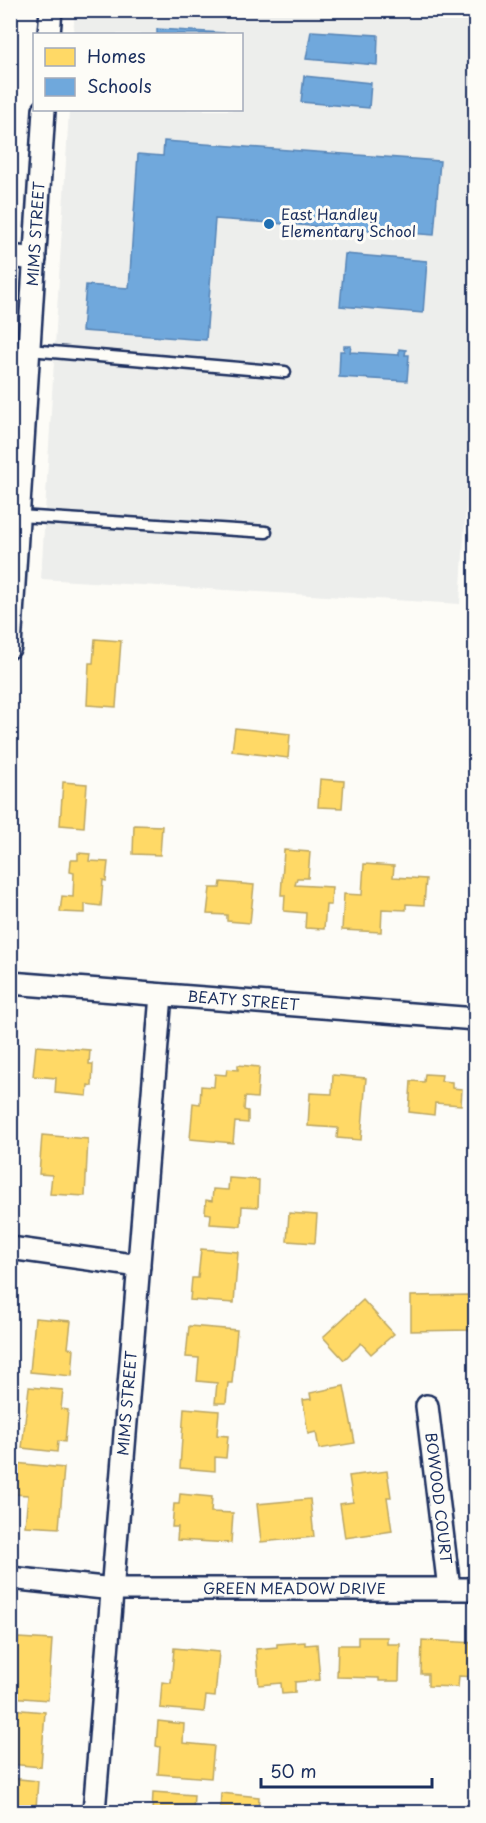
<svg xmlns="http://www.w3.org/2000/svg" width="486" height="1823" font-family="'Playpen Sans',sans-serif">
  <style>
    .built { fill: #edeeec }
    .homes { fill: #ffd966; stroke: #bba664; stroke-width: 1.5 }
    .schools { fill: #6fa8dc; stroke: #5684b6; stroke-width: 1.5 }
    .lines { fill: none; stroke-linecap: round; stroke-linejoin: round }
    .lane-casing { stroke: #1b2f5e; stroke-width: 15 }
    .street-casing { stroke: #1b2f5e; stroke-width: 26 }
    .lane { stroke: #fdfcf7; stroke-width: 10 }
    .street { stroke: #fdfcf7; stroke-width: 21 }
    .poi-dot { fill: #1f6fb2; stroke: #fdfcf7; stroke-width: 2 }
    .labels { text-anchor: middle; stroke-width: 6; stroke-linejoin: round; paint-order: stroke }
    .poi-label { font-size: 15px; fill: #1b2f5e; stroke: #fdfcf7; text-anchor: start }
    .street-label { font-size: 15px; fill: #1b2f5e; stroke: #fdfcf7 }
  </style>
  <rect width="100%" height="100%" fill="#fdfcf7"/>
  <filter id="ink" filterUnits="userSpaceOnUse"><feTurbulence type="fractalNoise" baseFrequency=".0167" numOctaves="2"/><feDisplacementMap in="SourceGraphic" scale="12" xChannelSelector="R" yChannelSelector="G"/><feConvolveMatrix kernelMatrix="1 2 1 2 8 2 1 2 1" color-interpolation-filters="sRGB"/></filter>
  <g filter="url(#ink)">
    <polygon class="built" points="75,11 475,11 476,339 460,604 41,579 69,110 242,110 242,34 73,34"/>
    <g class="homes">
      <polygon points="95,639 121,641 116,707 87,705 89,663 93,663"/>
      <polygon points="235,728 290,734 288,758 232,751"/>
      <polygon points="320,779 344,781 342,808 318,807"/>
      <polygon points="63,782 87,784 84,827 60,825"/>
      <polygon points="134,825 162,826 160,855 133,854"/>
      <polygon points="284,850 310,852 308,878 297,878 295,885 332,887 331,905 326,905 324,929 305,928 306,913 284,911 285,895 281,895"/>
      <polygon points="78,853 90,854 89,861 108,862 106,881 103,880 101,906 85,904 85,913 60,912 62,896 73,897 74,873 70,872 71,860 78,860"/>
      <polygon points="364,864 394,866 393,877 426,879 424,905 406,904 406,910 382,909 381,932 342,930 344,894 362,895"/>
      <polygon points="221,882 254,885 250,923 227,921 227,915 207,914 210,888 220,888"/>
      <polygon points="36,1046 90,1050 89,1064 93,1064 92,1086 88,1085 87,1096 55,1093 56,1078 33,1076"/>
      <polygon points="238,1065 259,1067 257,1098 245,1097 244,1110 248,1111 248,1123 235,1122 233,1143 190,1139 193,1103 200,1104 201,1086 214,1087 215,1074 226,1075 227,1069 238,1070"/>
      <polygon points="425,1074 442,1075 441,1081 452,1082 452,1088 462,1089 461,1105 435,1103 434,1115 409,1112 411,1081 424,1082"/>
      <polygon points="333,1075 366,1078 361,1140 337,1138 338,1128 308,1126 310,1093 332,1094"/>
      <polygon points="42,1135 88,1139 85,1196 50,1194 52,1175 39,1174"/>
      <polygon points="229,1178 259,1180 258,1207 242,1206 241,1226 210,1224 211,1214 205,1213 206,1200 212,1201 213,1189 228,1190"/>
      <polygon points="289,1213 317,1215 315,1243 287,1241"/>
      <polygon points="201,1249 238,1252 234,1303 190,1300 192,1278 198,1278"/>
      <polygon points="470,1295 471,1330 411,1331 411,1296"/>
      <polygon points="363,1300 394,1334 371,1354 361,1343 344,1360 323,1337"/>
      <polygon points="35,1318 71,1321 68,1348 74,1349 72,1376 30,1372"/>
      <polygon points="189,1326 237,1330 232,1383 228,1383 226,1403 215,1403 217,1383 197,1381 199,1358 186,1357"/>
      <polygon points="344,1386 355,1443 319,1449 316,1432 308,1434 303,1400 311,1399 310,1393"/>
      <polygon points="29,1387 63,1390 61,1409 68,1410 65,1442 58,1441 57,1452 22,1448"/>
      <polygon points="184,1408 219,1411 217,1435 228,1436 226,1458 215,1457 215,1471 180,1468"/>
      <polygon points="15,1463 64,1468 59,1528 25,1526 28,1495 13,1494"/>
      <polygon points="387,1471 391,1497 387,1497 392,1531 345,1538 340,1504 353,1502 349,1476"/>
      <polygon points="180,1494 212,1497 211,1512 233,1513 231,1543 177,1540 178,1527 172,1527 174,1504 179,1504"/>
      <polygon points="310,1499 314,1537 261,1542 257,1504"/>
      <polygon points="358,1637 387,1637 387,1644 400,1644 399,1681 379,1681 379,1678 337,1677 338,1645 358,1645"/>
      <polygon points="18,1638 52,1640 48,1700 10,1697 10,1665 15,1666"/>
      <polygon points="422,1640 476,1643 476,1677 459,1676 458,1687 428,1686 428,1674 421,1674"/>
      <polygon points="305,1642 305,1645 317,1644 320,1680 295,1682 295,1693 282,1694 281,1683 259,1685 256,1649 277,1647 277,1644"/>
      <polygon points="174,1648 219,1652 215,1697 206,1696 204,1712 160,1708 162,1682 171,1683"/>
      <polygon points="10,1709 45,1712 41,1767 10,1764"/>
      <polygon points="158,1721 184,1724 183,1743 214,1746 211,1778 158,1774 160,1747 156,1746"/>
      <polygon points="10,1778 38,1781 36,1808 40,1808 40,1812 10,1812"/>
      <polygon points="153,1792 194,1795 193,1812 152,1812"/>
      <polygon points="221,1793 259,1797 258,1812 220,1812"/>
    </g>
    <g class="schools">
      <polygon points="157,29 224,33 224,34 157,34"/>
      <polygon points="311,31 378,35 377,65 306,59"/>
      <polygon points="304,76 371,83 369,108 301,102"/>
      <polygon points="164,141 440,161 434,235 215,219 206,340 82,331 86,285 129,288 138,154 163,156"/>
      <polygon points="345,254 427,261 423,313 340,306"/>
      <polygon points="344,346 351,346 350,352 399,355 399,349 406,350 405,355 409,355 407,381 339,377 340,351 344,351"/>
    </g>
    <g class="lines">
      <defs>
        <g id="lane">
          <polyline points="29,350 285,372"/>
          <polyline points="19,516 266,532"/>
        </g>
        <g id="street">
          <polyline points="49,34 51,10"/>
          <polyline points="10,256 35,259"/>
          <path id="s1" d="M10,647L44,110"/>
          <path id="s2" d="M10,983L476,1019"/>
          <polyline points="10,1248 139,1266"/>
          <path id="s3" d="M427,1406L449,1589"/>
          <path id="s4" d="M10,1578L113,1589H476"/>
          <path id="s5" d="M94,1812L161,995"/>
        </g>
      </defs>
      <use href="#lane" class="lane-casing"/>
      <use href="#street" class="street-casing"/>
      <use href="#lane" class="lane"/>
      <use href="#street" class="street"/>
    </g>
  </g>
  <circle class="poi-dot" cx="269" cy="224" r="6"/>
  <g class="labels">
    <g class="poi-label">
      <text x="281" y="220">East Handley<tspan x="281" dy="17">Elementary School</tspan></text>
    </g>
    <g class="street-label">
      <text dy="5" stroke="none"><textPath href="#s1" startOffset="414">MIMS STREET</textPath></text>
      <text dy="5" stroke="none"><textPath href="#s2" startOffset="234">BEATY STREET</textPath></text>
      <text dy="5" stroke="none"><textPath href="#s5" startOffset="410">MIMS STREET</textPath></text>
      <text dy="5" stroke="none"><textPath href="#s3" startOffset="93">BOWOOD COURT</textPath></text>
      <text dy="5" stroke="none"><textPath href="#s4" startOffset="285">GREEN MEADOW DRIVE</textPath></text>
    </g>
  </g>
  <rect width="486" height="1823" fill="none" stroke="#fdfcf7" stroke-width="36"/>
  <rect x="18" y="18" width="450" height="1787" fill="none" stroke="#1b2f5e" stroke-width="2" filter="url(#ink)"/>
  <rect x="33" y="33" width="210" height="78" fill="#fdfcf7" stroke="#a3aaba" stroke-width="1.5"/>
  <rect x="45" y="48" width="30" height="18" fill="#ffd966" stroke="#a3aaba" stroke-width="1.5"/>
  <text x="87" y="63" font-size="18" fill="#1b2f5e">Homes</text>
  <rect x="45" y="78" width="30" height="18" fill="#6fa8dc" stroke="#a3aaba" stroke-width="1.5"/>
  <text x="87" y="93" font-size="18" fill="#1b2f5e">Schools</text>
  <path d="M261 1778v9h171v-9" fill="none" stroke="#1b2f5e" stroke-width="3"/>
  <text x="270" y="1778" font-size="18" fill="#1b2f5e" stroke="#fdfcf7" stroke-width="4.5" paint-order="stroke">50 m</text>
</svg>
